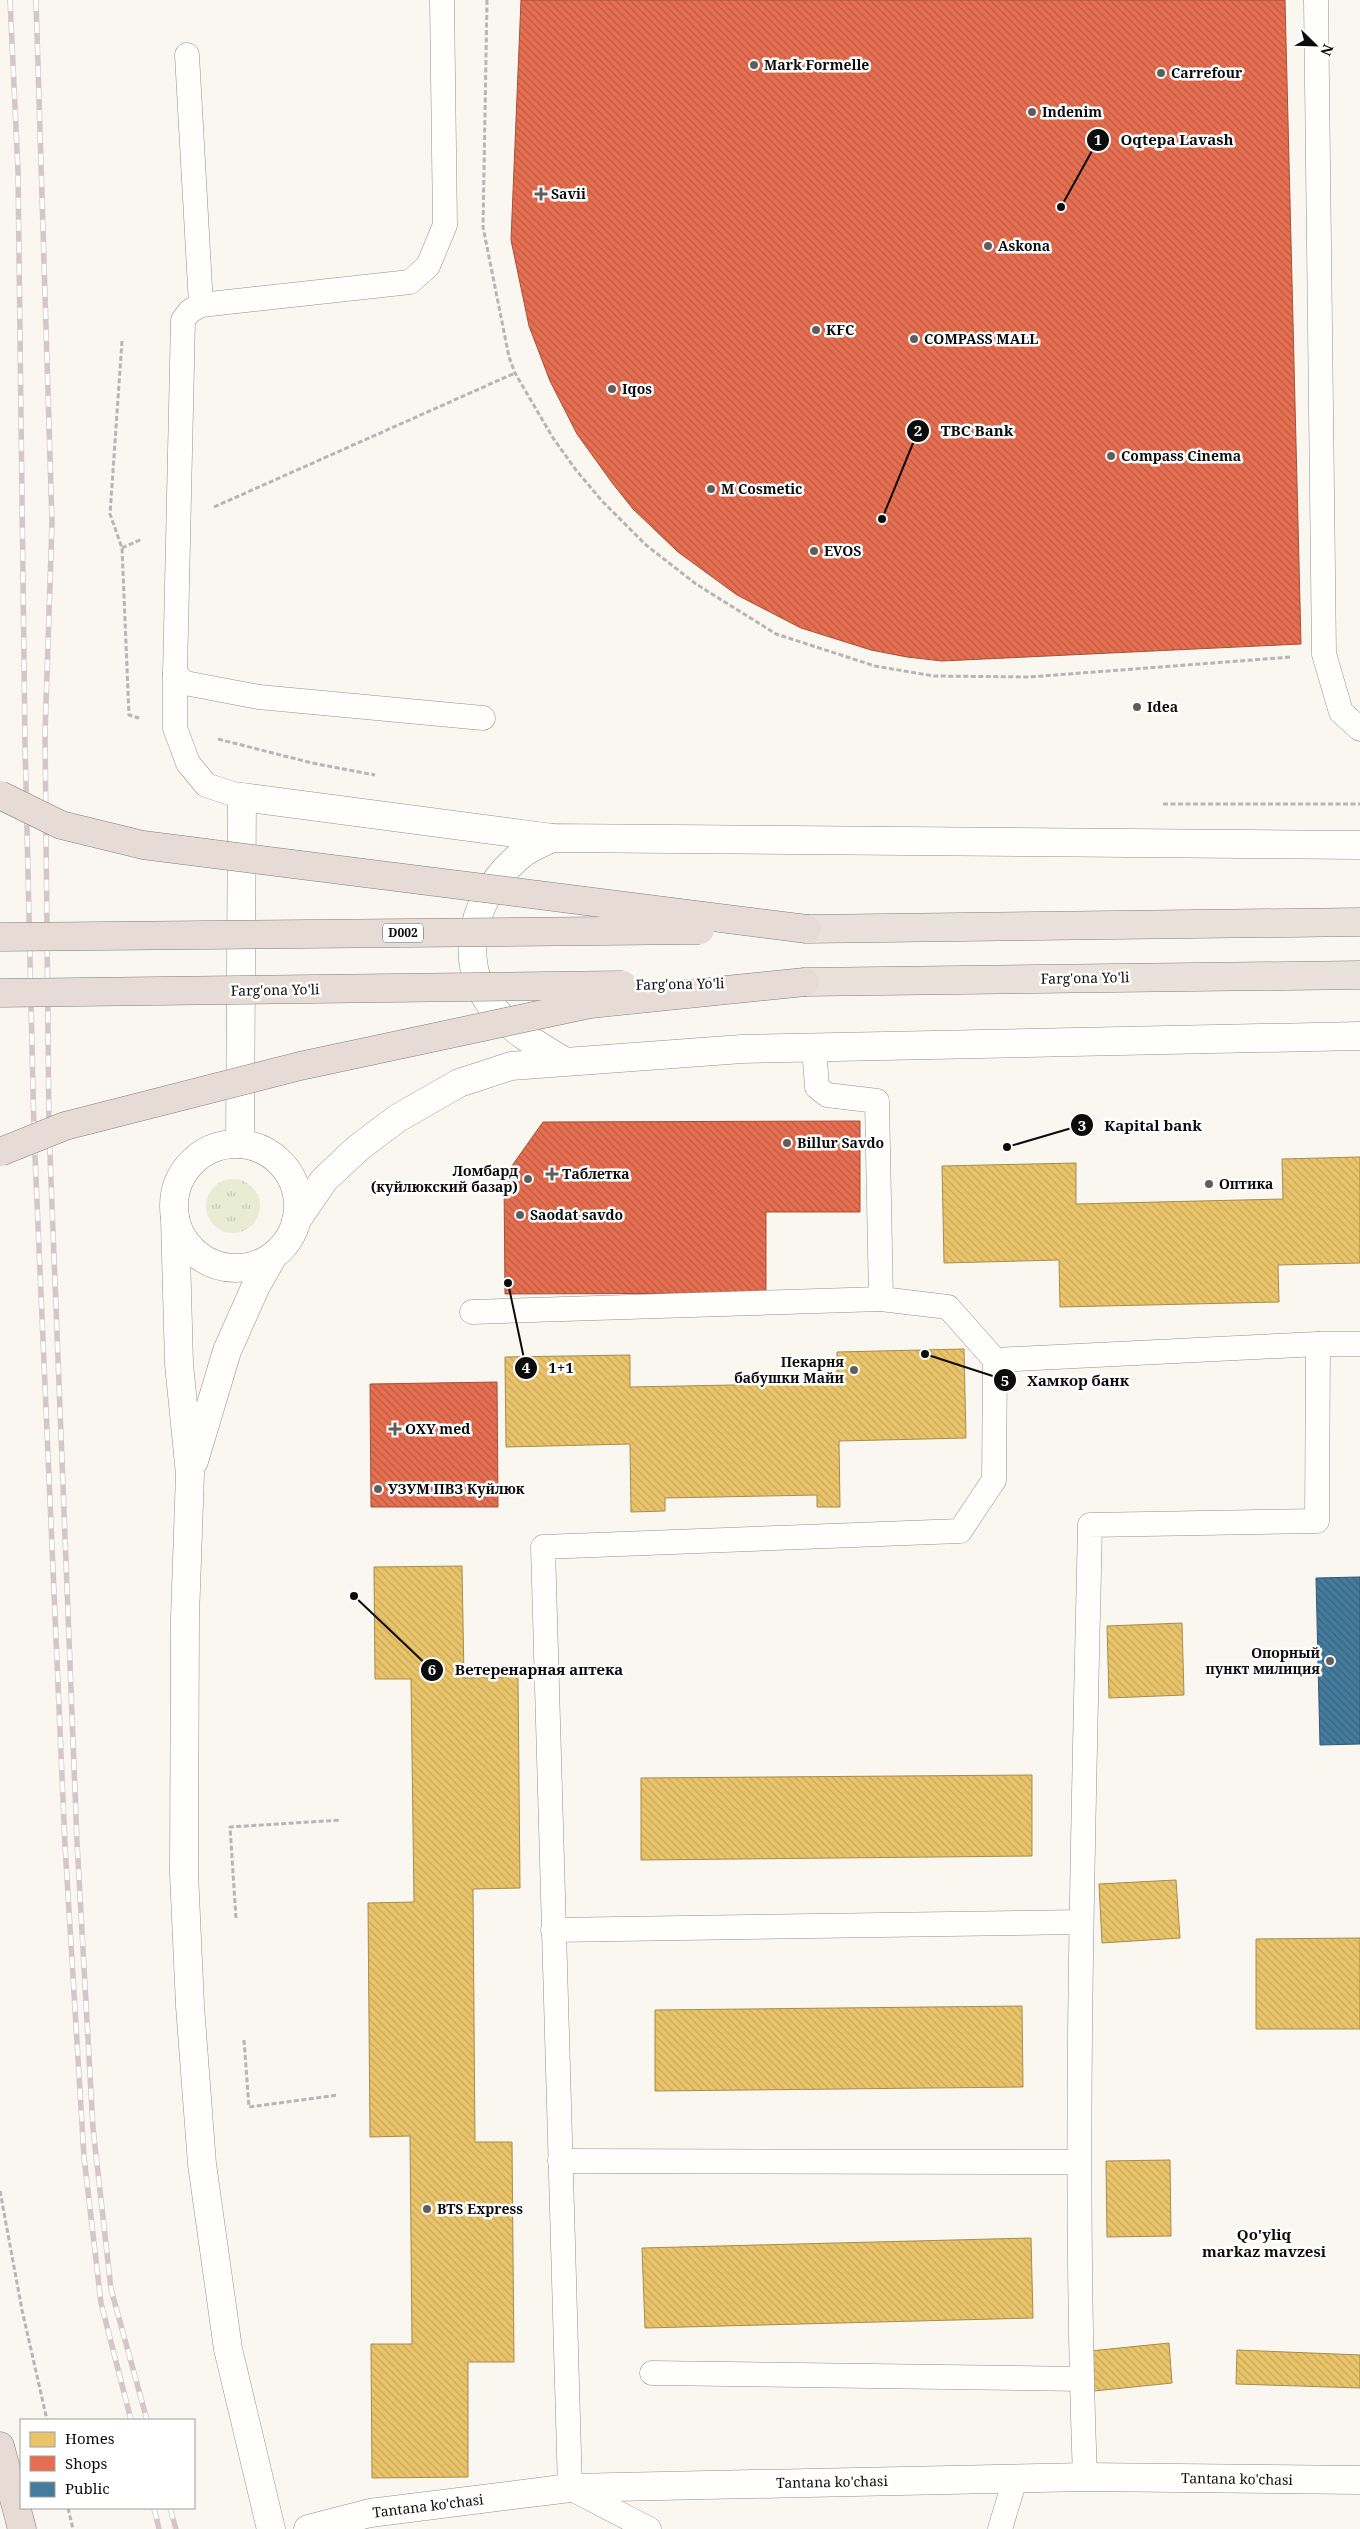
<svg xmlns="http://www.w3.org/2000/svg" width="1360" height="2529" font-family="'Noto Serif',serif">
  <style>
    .grass { fill: url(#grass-tufts) }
    .homes { fill: url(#homes-back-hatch); stroke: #a78d4e }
    .shops { fill: url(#shops-back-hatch); stroke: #a5513c }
    .public { fill: url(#public-back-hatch); stroke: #345a72 }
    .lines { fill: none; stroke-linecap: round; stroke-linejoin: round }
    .lane-casing { stroke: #93918f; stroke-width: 25 }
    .street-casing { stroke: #93918f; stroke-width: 29 }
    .primary-casing { stroke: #807f7c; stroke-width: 29 }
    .highway-casing { stroke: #807f7c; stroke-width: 29 }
    .path { stroke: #b7b6b5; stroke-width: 3; stroke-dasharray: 5 2.5; stroke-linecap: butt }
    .lane { stroke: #fefefd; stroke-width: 24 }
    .street { stroke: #fefefd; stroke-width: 28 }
    .primary { stroke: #eae2da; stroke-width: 28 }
    .highway { stroke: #e7dbd6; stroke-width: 28 }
    .rail-casing { stroke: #d5c6c9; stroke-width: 5.5 }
    .rail { stroke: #fff; stroke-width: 4; stroke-dasharray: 11; stroke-linecap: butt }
    .highway-bridge-casing { stroke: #807f7c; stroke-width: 29; stroke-linecap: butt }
    .highway-bridge { stroke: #e7dbd6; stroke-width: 28 }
    .poi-dot { fill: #5f5e5c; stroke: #fff; stroke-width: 2 }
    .labels { text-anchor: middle; stroke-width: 5; stroke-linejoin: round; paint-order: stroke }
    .shield { fill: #fff; stroke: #555; stroke-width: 1 }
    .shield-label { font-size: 12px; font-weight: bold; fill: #0c0c0c }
    .poi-label { font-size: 14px; font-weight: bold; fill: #0c0c0c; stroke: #fff; text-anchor: start }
    .street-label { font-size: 14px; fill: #0c0c0c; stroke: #fff }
    .neighbourhood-label { font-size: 15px; font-weight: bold; fill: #0c0c0c; stroke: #fff }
    .leader { fill: none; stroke: #0c0c0c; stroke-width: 2 }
    .callout-dot { fill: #0c0c0c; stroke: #fff; stroke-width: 2 }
    .mark-label { font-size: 15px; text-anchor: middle; font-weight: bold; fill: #fff }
    .callout-label { font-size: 15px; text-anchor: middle; font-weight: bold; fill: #0c0c0c; stroke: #fff; stroke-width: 5; stroke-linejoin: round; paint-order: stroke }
  </style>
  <defs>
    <pattern id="grass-tufts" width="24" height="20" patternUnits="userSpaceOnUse" patternTransform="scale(1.25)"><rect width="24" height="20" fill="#e8ecd2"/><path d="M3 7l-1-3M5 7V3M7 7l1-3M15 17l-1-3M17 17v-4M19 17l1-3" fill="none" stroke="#c6c9b3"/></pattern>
    <pattern id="homes-back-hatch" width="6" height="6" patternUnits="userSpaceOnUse" patternTransform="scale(1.25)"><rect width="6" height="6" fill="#e9c46a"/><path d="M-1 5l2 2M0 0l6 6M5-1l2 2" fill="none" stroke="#c7a75b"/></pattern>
    <pattern id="shops-back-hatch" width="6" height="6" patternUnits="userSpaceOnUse" patternTransform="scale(1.25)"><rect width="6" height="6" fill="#e76f51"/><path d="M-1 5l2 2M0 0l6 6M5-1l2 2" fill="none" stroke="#ba5a42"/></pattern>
    <pattern id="public-back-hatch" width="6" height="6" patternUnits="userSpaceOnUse" patternTransform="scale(1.25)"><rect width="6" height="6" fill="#457b9d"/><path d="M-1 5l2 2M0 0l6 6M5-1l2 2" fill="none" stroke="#38637e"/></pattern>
  </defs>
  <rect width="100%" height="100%" fill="#faf6f0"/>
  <circle class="grass" cx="233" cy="1206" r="27"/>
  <g class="homes">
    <polygon points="1360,1157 1360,1263 1278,1265 1279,1302 1060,1307 1059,1260 944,1263 942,1166 1076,1163 1076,1204 1283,1199 1282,1159"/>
    <polygon points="964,1349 966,1438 839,1441 840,1507 817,1507 817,1495 665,1498 665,1511 631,1512 630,1444 506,1447 505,1357 630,1355 630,1387 837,1383 837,1352"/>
    <polygon points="462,1566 464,1678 518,1677 520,1888 473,1889 475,2142 512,2142 514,2362 468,2362 468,2477 372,2478 371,2344 412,2344 410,2136 370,2137 368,1903 414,1902 411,1679 375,1679 374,1567"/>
    <polygon points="1182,1623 1184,1695 1109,1698 1107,1626"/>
    <polygon points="1032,1775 1032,1856 641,1860 641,1778"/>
    <polygon points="1176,1880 1180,1938 1102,1943 1099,1884"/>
    <polygon points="1360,1938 1360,2029 1256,2029 1256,1939"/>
    <polygon points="1022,2006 1023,2087 655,2091 655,2010"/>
    <polygon points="1170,2160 1171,2236 1107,2237 1106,2161"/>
    <polygon points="1031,2238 1033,2318 645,2328 642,2248"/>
    <polygon points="1169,2343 1172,2383 1094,2391 1090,2351"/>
    <polygon points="1237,2350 1360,2355 1360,2388 1236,2384"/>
  </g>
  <g class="shops">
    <polygon points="521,0 1285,0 1301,644 942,661 907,657 871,650 801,628 737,595 678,552 633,509 613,484 577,434 550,381 529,326 511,240"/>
    <polygon points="860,1121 860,1212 766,1212 766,1293 505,1294 504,1177 543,1122"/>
    <polygon points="497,1382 498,1507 371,1507 370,1384"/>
  </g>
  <polygon class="public" points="1360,1577 1360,1744 1320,1745 1316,1578"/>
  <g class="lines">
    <defs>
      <g id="lane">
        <polyline points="442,0 445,225 428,266 410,282 201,305 190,311 183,320 175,674 185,683 259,697 483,718"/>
        <polyline points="1316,0 1324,654 1341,712 1360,729"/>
        <polyline points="187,55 201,305"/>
        <polyline points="175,674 175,728 188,763 206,785 242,797"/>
        <polyline points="814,1047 817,1087 827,1095 877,1101 881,1299"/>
        <polyline points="472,1312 881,1299 948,1307 995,1360"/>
        <polyline points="553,1930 1081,1922"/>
        <polyline points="560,2161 1078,2162"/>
        <polyline points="652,2373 1081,2379"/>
        <path d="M1085,2477C1073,2160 1083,1843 1090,1525L1317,1521L1318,1344"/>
        <polyline points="649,2529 570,2488 543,1547 960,1531 994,1480 995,1360 1318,1344 1360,1344"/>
        <polyline points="1000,2529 1015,2479"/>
      </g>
      <g id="street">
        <path d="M552,838C542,843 530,848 522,854C475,891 453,960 494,1009C513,1031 539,1046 564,1061"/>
        <polyline points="240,1144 242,797 552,838 1360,845"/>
        <circle cx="236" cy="1206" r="62"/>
        <polyline points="175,1218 179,1364 190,1474 185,1617 184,1873 190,2006 202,2164 228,2349 271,2529"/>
        <polyline points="296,1221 324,1180 358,1148 398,1118 459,1083 511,1066 742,1049 1360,1036"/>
        <polyline points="194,1461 227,1351 255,1288 273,1256"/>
        <polyline points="308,2529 370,2513 570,2488 1085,2477 1360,2480"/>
      </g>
      <g id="primary">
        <polyline points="807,929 1360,922"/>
        <polyline points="805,982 1360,975"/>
      </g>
      <polyline id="highway" points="0,2446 22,2529"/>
    </defs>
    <use href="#lane" class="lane-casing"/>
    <use href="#street" class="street-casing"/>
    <use href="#primary" class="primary-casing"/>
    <use href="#highway" class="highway-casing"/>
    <g class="path">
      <polyline points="487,0 483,227 509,357 515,373 553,438 576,470 602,501 646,545 696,584 776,634 875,666 934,676 1029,677 1291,657"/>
      <polyline points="122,341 110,514 122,548 129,715 139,718"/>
      <polyline points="214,507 515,373"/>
      <polyline points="122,548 142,539"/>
      <polyline points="218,739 312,763 375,775"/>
      <polyline points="1163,804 1360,804"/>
      <polyline points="236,1918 230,1827 341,1820"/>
      <polyline points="244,2040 249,2107 338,2095"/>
      <polyline points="0,2191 22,2310 47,2420"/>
      <polyline points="68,2508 73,2529"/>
    </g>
    <use href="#lane" class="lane"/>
    <use href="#street" class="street"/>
    <use href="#primary" class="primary"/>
    <use href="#highway" class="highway"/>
    <defs>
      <g id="rail">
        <polyline points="10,0 18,171 25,742 34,1133 65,1845 84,2157 101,2303 131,2420"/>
        <polyline points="36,0 52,523 45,734 49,1129 77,1842 93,2128 111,2289 147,2420"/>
        <polyline points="154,2508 159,2529"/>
        <polyline points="170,2508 176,2529"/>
      </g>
    </defs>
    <use href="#rail" class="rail-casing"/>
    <use href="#rail" class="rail"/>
    <defs>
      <g id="highway-bridge">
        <polyline points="0,795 61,825 143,845 807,929"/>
        <polyline points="0,937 700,930"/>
        <polyline points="0,993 623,985"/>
        <polyline points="0,1152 65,1126 300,1066 590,1004 805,982"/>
      </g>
    </defs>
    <use href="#highway-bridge" class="highway-bridge-casing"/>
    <use href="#highway-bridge" class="highway-bridge"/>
  </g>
  <g class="poi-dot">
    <circle cx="754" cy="65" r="5"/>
    <circle cx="1161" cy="73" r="5"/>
    <circle cx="1032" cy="112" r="5"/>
    <path d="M538.5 186.5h5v5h5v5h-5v5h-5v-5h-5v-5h5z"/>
    <circle cx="988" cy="246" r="5"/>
    <circle cx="816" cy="330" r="5"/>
    <circle cx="914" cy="339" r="5"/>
    <circle cx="612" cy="389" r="5"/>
    <circle cx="1111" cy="456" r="5"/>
    <circle cx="711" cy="489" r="5"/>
    <circle cx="814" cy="551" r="5"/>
    <circle cx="1137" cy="707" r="5"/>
    <circle cx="787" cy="1143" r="5"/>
    <path d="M549.5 1166.5h5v5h5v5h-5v5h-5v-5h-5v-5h5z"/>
    <circle cx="528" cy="1179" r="5"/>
    <circle cx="1209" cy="1184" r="5"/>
    <circle cx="520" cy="1215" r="5"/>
    <circle cx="854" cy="1370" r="5"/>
    <path d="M392.5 1421.5h5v5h5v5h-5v5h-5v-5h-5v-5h5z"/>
    <circle cx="378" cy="1489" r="5"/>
    <circle cx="1330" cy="1661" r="5"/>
    <circle cx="427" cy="2209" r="5"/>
  </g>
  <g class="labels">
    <rect class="shield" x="383" y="923.5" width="40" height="19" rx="4"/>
    <g class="shield-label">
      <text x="403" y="937">D002</text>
    </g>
    <g class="poi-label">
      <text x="764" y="70">Mark Formelle</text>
      <text x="1171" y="78">Carrefour</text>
      <text x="1042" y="117">Indenim</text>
      <text x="551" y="199">Savii</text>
      <text x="998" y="251">Askona</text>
      <text x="826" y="335">KFC</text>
      <text x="924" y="344">COMPASS MALL</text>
      <text x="622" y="394">Iqos</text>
      <text x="1121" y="461">Compass Cinema</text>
      <text x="721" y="494">M Cosmetic</text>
      <text x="824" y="556">EVOS</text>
      <text x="1147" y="712">Idea</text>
      <text x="797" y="1148">Billur Savdo</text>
      <text x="518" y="1176" text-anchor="end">Ломбард<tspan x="518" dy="16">(куйлюкский базар)</tspan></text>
      <text x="562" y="1179">Таблетка</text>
      <text x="1219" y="1189">Оптика</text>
      <text x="530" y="1220">Saodat savdo</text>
      <text x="844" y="1367" text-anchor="end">Пекарня<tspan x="844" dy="16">бабушки Майи</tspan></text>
      <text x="405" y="1434">OXY med</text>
      <text x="388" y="1494">УЗУМ ПВЗ Куйлюк</text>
      <text x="1320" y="1658" text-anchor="end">Опорный<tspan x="1320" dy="16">пункт милиция</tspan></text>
      <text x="437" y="2214">BTS Express</text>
    </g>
    <g class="street-label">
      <text transform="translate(1085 978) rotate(-1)" y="5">Farg'ona Yo'li</text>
      <text transform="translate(680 984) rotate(-1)" y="5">Farg'ona Yo'li</text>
      <text transform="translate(275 990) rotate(-1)" y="5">Farg'ona Yo'li</text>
      <text transform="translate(1237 2479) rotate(1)" y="5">Tantana ko'chasi</text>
      <text transform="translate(832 2482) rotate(-1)" y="5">Tantana ko'chasi</text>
      <text transform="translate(428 2506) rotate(-7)" y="5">Tantana ko'chasi</text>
    </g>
    <g class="neighbourhood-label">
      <text x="1264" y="2240">Qo'yliq<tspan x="1264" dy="17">markaz mavzesi</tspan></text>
    </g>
  </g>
  <path class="leader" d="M1061 207L1098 140M882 519L918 431M1007 1147L1082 1125M508 1283L526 1368M925 1354L1005 1380M354 1596L432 1670"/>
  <g class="callout-dot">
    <circle cx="1061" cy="207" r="5"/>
    <circle cx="882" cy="519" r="5"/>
    <circle cx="1007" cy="1147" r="5"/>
    <circle cx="508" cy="1283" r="5"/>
    <circle cx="925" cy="1354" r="5"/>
    <circle cx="354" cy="1596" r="5"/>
    <circle cx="1098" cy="140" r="12"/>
    <circle cx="918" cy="431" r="12"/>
    <circle cx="1082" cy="1125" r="12"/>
    <circle cx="526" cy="1368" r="12"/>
    <circle cx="1005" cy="1380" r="12"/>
    <circle cx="432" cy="1670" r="12"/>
  </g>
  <g class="mark-label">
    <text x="1098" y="145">1</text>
    <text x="918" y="436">2</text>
    <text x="1082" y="1131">3</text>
    <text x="526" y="1373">4</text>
    <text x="1005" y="1386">5</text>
    <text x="432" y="1675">6</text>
  </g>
  <g class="callout-label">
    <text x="1177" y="145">Oqtepa Lavash</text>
    <text x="977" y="436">TBC Bank</text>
    <text x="1153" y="1131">Kapital bank</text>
    <text x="561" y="1373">1+1</text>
    <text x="1078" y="1386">Хамкор банк</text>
    <text x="539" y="1675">Ветеренарная аптека</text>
  </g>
  <rect x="20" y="2419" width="175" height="90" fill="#ffffff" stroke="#9e9e9e"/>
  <rect x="30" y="2432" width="25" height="15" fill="#e9c46a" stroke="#9e9e9e"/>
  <text x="65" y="2444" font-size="15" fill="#0c0c0c">Homes</text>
  <rect x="30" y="2456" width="25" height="15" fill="#e76f51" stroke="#9e9e9e"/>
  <text x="65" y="2469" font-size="15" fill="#0c0c0c">Shops</text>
  <rect x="30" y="2482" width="25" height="15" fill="#457b9d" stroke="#9e9e9e"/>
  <text x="65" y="2494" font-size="15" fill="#0c0c0c">Public</text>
  <g transform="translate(1315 45) rotate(113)" stroke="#ffffff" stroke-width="4" paint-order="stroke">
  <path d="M0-4L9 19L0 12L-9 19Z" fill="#0c0c0c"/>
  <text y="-8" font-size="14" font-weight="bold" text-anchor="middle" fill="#0c0c0c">N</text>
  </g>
</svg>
